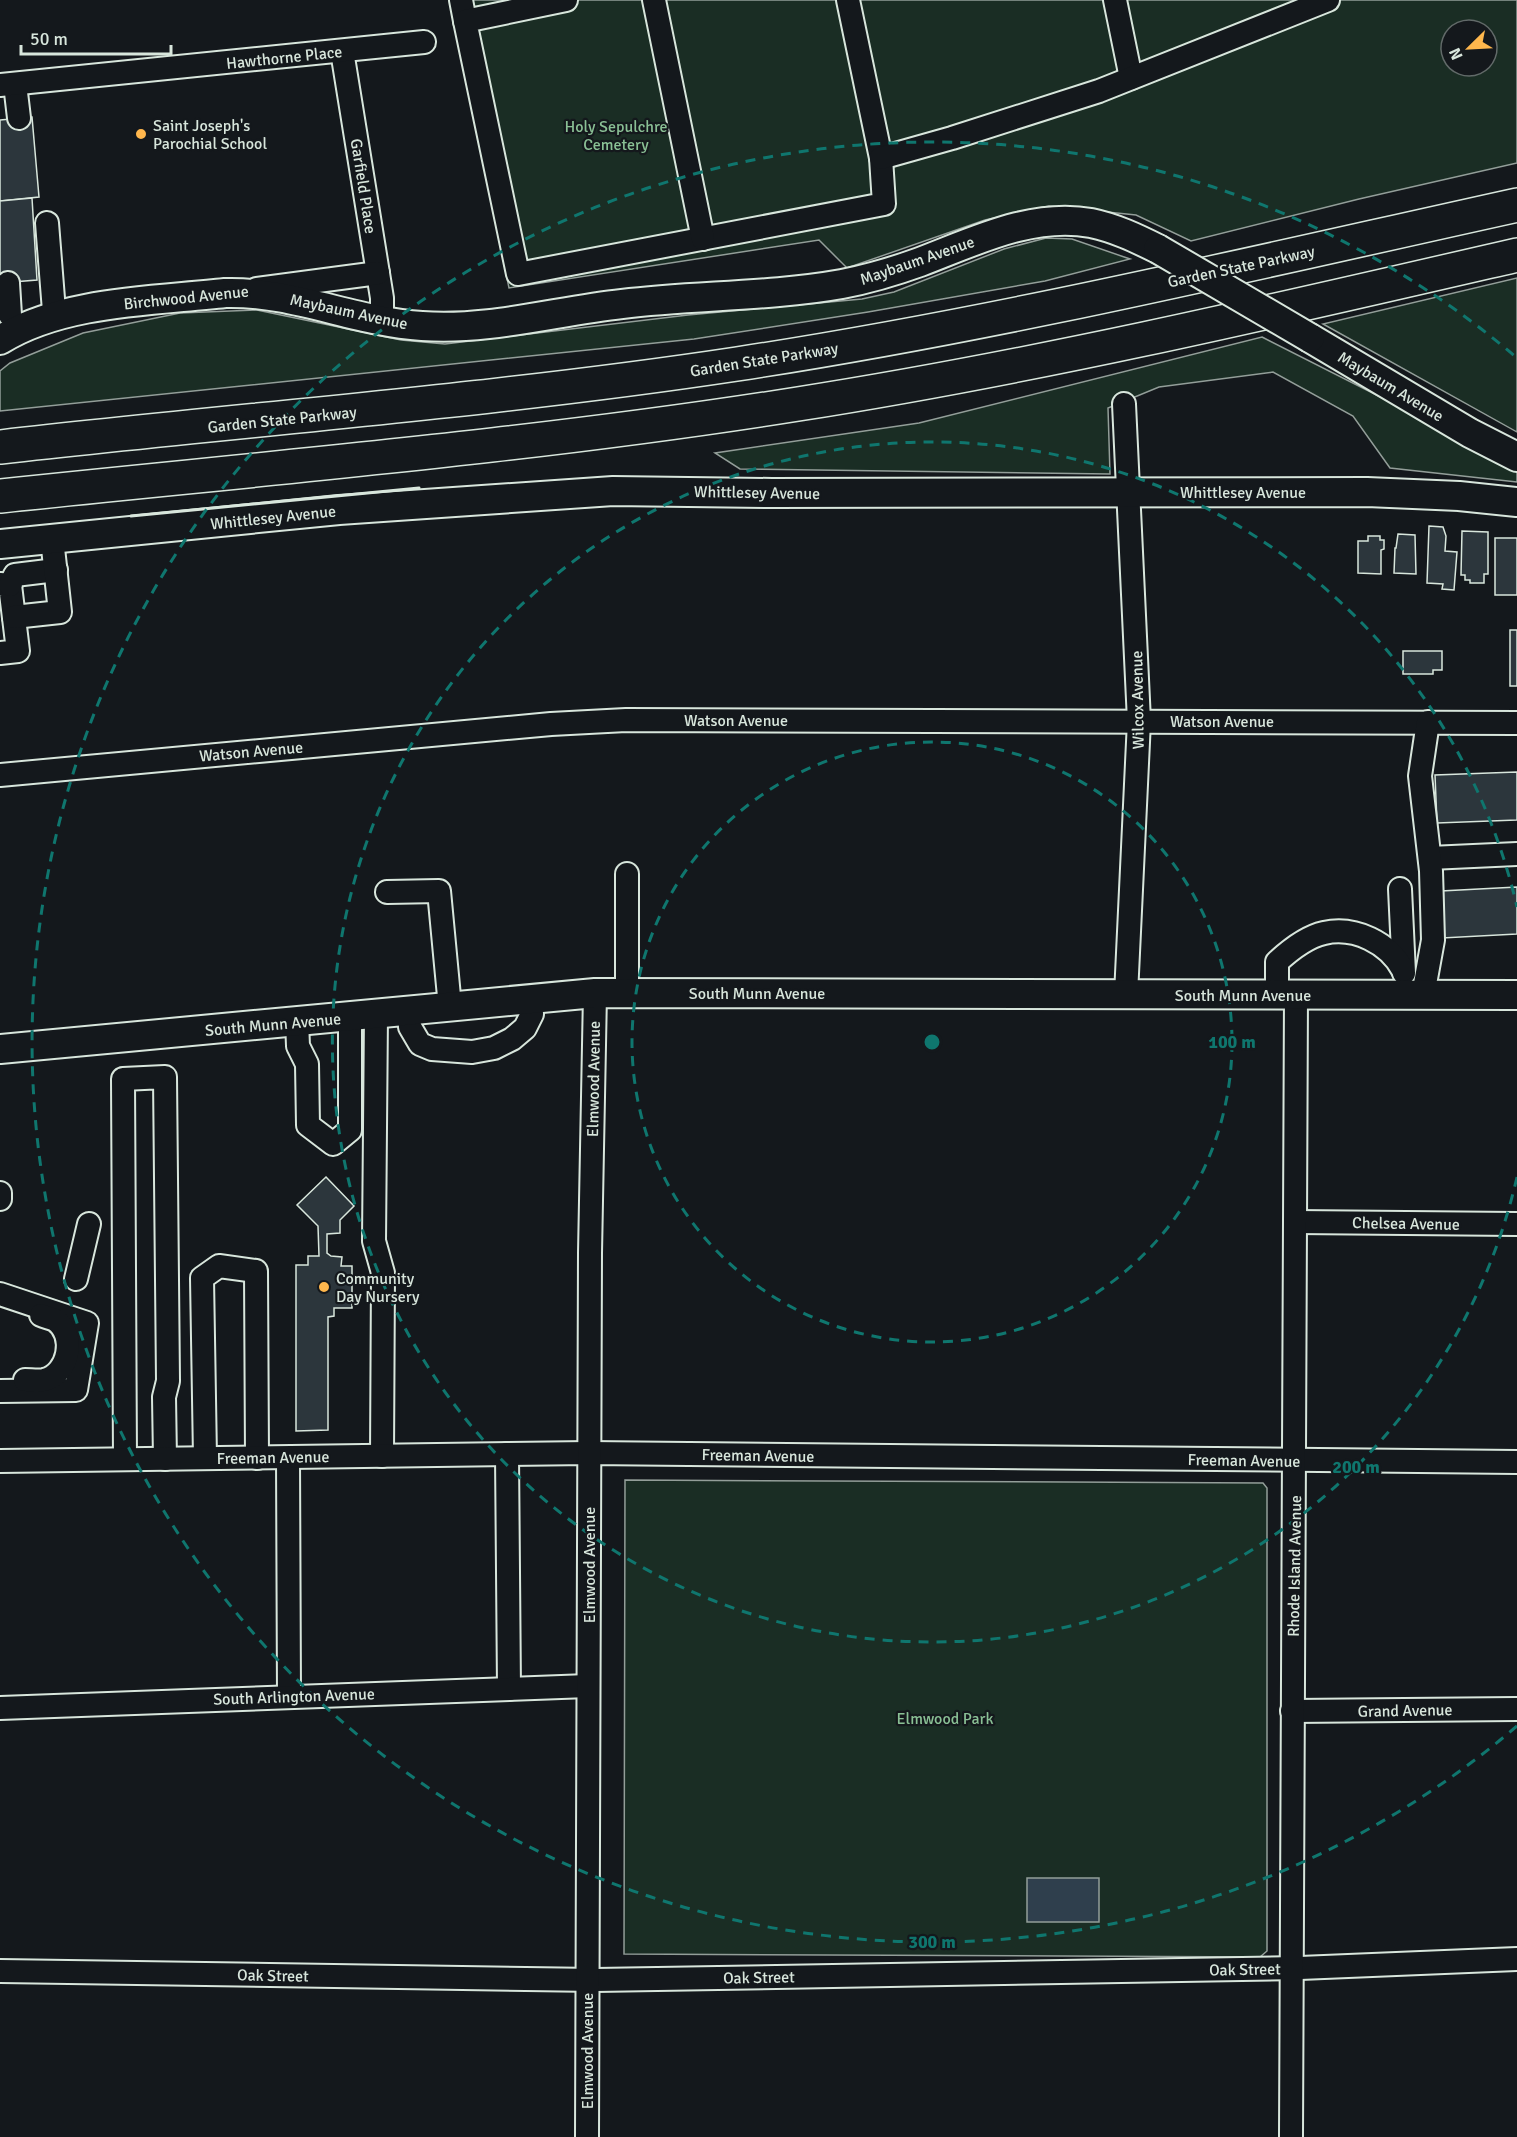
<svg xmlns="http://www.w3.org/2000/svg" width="1517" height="2137" font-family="Signika,sans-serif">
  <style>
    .green { fill: #1a2d24; stroke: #939e99; stroke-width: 1.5; fill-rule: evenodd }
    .water { fill: #2f3f4d; stroke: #939e99; stroke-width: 1.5 }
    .building { fill: #2c363c; stroke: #d8e6dc; stroke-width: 1.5 }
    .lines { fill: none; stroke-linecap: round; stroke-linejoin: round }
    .minor-casing { stroke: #d8e6dc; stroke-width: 26 }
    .major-casing { stroke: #d8e6dc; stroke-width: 32 }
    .highway-casing { stroke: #d8e6dc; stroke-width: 36 }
    .minor { stroke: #14181c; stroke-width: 22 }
    .major { stroke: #14181c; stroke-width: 28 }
    .highway { stroke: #14181c; stroke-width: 33 }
    .major-bridge-casing { stroke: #d8e6dc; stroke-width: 32; stroke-linecap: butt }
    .major-bridge { stroke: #14181c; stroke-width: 28 }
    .wall { stroke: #d8e6dc; stroke-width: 3 }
    .ring { fill: none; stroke: #0f766e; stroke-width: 3; stroke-dasharray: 10 8 }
    .poi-dot { fill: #ffb74d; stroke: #14181c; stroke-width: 2 }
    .labels { text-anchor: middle; stroke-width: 4.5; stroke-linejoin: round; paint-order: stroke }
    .street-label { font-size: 16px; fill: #d8e6dc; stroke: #14181c }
    .poi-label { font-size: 16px; fill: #d8e6dc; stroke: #14181c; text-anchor: start }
    .park-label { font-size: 16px; fill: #8ac095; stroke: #14181c }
    .centre { fill: #0f766e; stroke: #14181c; stroke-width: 3 }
    .ring-label { font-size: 18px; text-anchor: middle; font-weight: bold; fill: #0f766e; stroke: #14181c; stroke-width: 4.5; stroke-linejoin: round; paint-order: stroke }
  </style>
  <rect width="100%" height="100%" fill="#14181c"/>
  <g class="green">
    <path d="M450,0H1517V163L1359,199L1191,241L1136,215L1049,206L985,220L847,268L819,240L509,288ZM1451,30H1487V66H1451Z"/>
    <polygon points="1046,238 1072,239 1130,259 1045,281 868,312 694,339 0,411 0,371 10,363 83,333 180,313 257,310 401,340 445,344 688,315 862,299 894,292 1004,249"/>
    <polygon points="1517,278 1517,432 1323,324"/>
    <polygon points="1262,337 1517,466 1517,482 1390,468 1353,416 1273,372 1159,387 1108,408 1110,474 740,469 715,453 919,423"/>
    <polygon points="625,1480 1263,1483 1267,1488 1267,1951 1260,1957 624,1954"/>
  </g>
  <rect class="water" x="1027" y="1878" width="72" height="44"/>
  <g class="building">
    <polygon points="32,117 39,197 0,201 0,120"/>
    <polygon points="32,198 37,280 0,283 0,201"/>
    <polygon points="1429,526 1443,527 1446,536 1445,551 1457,552 1454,590 1442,589 1443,584 1427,583"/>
    <polygon points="1462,531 1488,532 1488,574 1484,574 1484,583 1470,583 1470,580 1465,580 1465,575 1461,575"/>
    <polygon points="1398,534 1415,535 1416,574 1394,573 1395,548 1396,548"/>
    <polygon points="1368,536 1380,536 1380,540 1384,540 1384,549 1381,550 1381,574 1358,573 1358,541 1368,541"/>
    <rect x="1495" y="538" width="22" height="57"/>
    <rect x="1510" y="630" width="7" height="56"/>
    <polygon points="1403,651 1442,651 1442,670 1433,670 1433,674 1403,674"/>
    <polygon points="1517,772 1517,820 1437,823 1435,775"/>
    <polygon points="1517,887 1517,934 1442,938 1441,891"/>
    <polygon points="326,1177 354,1206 340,1220 340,1233 327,1234 327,1253 331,1256 342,1257 341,1266 352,1266 352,1308 334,1308 334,1316 328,1317 328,1430 296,1431 296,1265 308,1265 308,1256 319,1256 318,1226 297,1205"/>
  </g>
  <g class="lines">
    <defs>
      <g id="minor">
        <polyline points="461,0 465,21"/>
        <polyline points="566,0 465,21 518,274 884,204 881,158 848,0"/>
        <polyline points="654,0 703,239"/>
        <polyline points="1115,0 1131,78"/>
        <polyline points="342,51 382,298 382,321"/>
        <polyline points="15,84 19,118"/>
        <polyline points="0,85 424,42"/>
        <polyline points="881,158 952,138 1099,91 1328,0"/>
        <polyline points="47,223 54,311"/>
        <polyline points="8,283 10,315"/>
        <polyline points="257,289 378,273"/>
        <polyline points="1124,404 1139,721 1126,995"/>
        <polyline points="0,584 10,585 18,651 0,653"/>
        <polyline points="10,585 15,575 56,570"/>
        <polyline points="14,617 60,612 52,539"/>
        <polyline points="0,775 551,724 626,720 1517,723"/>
        <polyline points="1430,858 1517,854"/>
        <polyline points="627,874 627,993"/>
        <polyline points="1400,889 1404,973"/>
        <polyline points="387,892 439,891 450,1007"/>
        <path d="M1277,994V962C1290,950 1306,937 1324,933C1355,926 1389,943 1403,970"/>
        <polyline points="1423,995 1433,940 1431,871 1420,776 1428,722"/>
        <polyline points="409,1011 410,1027 420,1044 432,1049 472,1052 494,1048 512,1039 525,1028 532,1014 531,999"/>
        <polyline points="376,1014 374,1241 383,1273 382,1456"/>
        <polyline points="297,1021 298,1046 307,1064 308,1125 333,1144 350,1130 350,1017"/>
        <polyline points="0,1193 0,1199"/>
        <polyline points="1295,1222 1517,1224"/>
        <polyline points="76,1279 89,1224"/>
        <polyline points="0,1294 87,1323 76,1390 0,1391"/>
        <path d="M25,1380C31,1380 39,1381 44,1380C69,1374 77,1335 55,1320C51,1318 45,1317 41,1315"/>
        <polyline points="507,1454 509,1689"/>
        <polyline points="205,1458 202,1278 219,1266 256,1271 257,1458"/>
        <polyline points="288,1458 289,1696"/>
        <polyline points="125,1459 123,1079 165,1077 168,1381 164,1397 165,1459"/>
        <polyline points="0,1461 589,1453 1517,1462"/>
        <polyline points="0,1708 588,1686"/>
        <polyline points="1292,1711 1517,1709"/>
        <polyline points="0,1971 596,1980 1300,1968 1517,1959"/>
        <polyline points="587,2137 590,1253 595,993"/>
        <polyline points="1291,2137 1296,994"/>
      </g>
      <g id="major">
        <polyline points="1310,338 1470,433 1517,457"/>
        <path d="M0,340C62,301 153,301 225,293C293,291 355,322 422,326C489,331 556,311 622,304C695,295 769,297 842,284C868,279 895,271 920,262C973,242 1032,212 1091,223C1115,228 1136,238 1158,249"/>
        <polyline points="0,544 339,510 613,491 772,493 1367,492 1459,496 1517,502"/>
        <polyline points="0,1049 595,993 1517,995"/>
      </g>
      <g id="highway">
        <path d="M0,447C246,419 492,401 737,364C1000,324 1258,262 1517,205"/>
        <path d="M0,496C266,468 534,446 798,404C1040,366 1279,310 1517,255"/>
      </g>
    </defs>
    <use href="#minor" class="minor-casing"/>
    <use href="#major" class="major-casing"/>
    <use href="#highway" class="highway-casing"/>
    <use href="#minor" class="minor"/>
    <use href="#major" class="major"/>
    <use href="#highway" class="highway"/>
    <defs>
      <polyline id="major-bridge" points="1158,249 1310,338"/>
    </defs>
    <use href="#major-bridge" class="major-bridge-casing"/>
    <use href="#major-bridge" class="major-bridge"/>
    <polyline class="wall" points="131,516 419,488"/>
  </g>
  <g class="ring">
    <circle cx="932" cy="1042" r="300"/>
    <path d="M1517 1177A600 600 0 1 1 1517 907"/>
    <path d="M1517 1726A900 900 0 1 1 1517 358"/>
  </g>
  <g class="poi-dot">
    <circle cx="141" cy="134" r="6"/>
    <circle cx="324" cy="1287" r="6"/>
  </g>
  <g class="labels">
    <g class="street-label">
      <text transform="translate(284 57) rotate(-6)" y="6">Hawthorne Place</text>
      <text transform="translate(364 186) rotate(81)" y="6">Garfield Place</text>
      <text transform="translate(917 260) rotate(-19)" y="6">Maybaum Avenue</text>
      <text transform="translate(1241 266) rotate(-12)" y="6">Garden State Parkway</text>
      <text transform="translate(186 297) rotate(-6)" y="6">Birchwood Avenue</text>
      <text transform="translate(349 311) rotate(12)" y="6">Maybaum Avenue</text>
      <text transform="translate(764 359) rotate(-9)" y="6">Garden State Parkway</text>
      <text transform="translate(1391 386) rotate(31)" y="6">Maybaum Avenue</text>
      <text transform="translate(282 419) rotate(-6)" y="6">Garden State Parkway</text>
      <text transform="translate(757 492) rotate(1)" y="6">Whittlesey Avenue</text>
      <text x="1243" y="498">Whittlesey Avenue</text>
      <text transform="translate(273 517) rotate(-6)" y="6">Whittlesey Avenue</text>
      <text transform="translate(1137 700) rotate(-91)" y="6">Wilcox Avenue</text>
      <text x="736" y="726">Watson Avenue</text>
      <text x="1222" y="727">Watson Avenue</text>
      <text transform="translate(251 751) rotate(-5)" y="6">Watson Avenue</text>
      <text x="757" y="999">South Munn Avenue</text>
      <text x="1243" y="1001">South Munn Avenue</text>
      <text transform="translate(273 1024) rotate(-5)" y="6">South Munn Avenue</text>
      <text transform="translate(593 1079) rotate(-89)" y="6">Elmwood Avenue</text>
      <text transform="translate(1406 1223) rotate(1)" y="6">Chelsea Avenue</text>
      <text transform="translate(758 1455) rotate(1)" y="6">Freeman Avenue</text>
      <text transform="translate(273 1457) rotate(-1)" y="6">Freeman Avenue</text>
      <text transform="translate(1244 1460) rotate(1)" y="6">Freeman Avenue</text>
      <text transform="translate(589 1565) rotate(-90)" y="6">Elmwood Avenue</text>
      <text transform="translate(1294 1566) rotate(-89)" y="6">Rhode Island Avenue</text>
      <text transform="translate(294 1696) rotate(-2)" y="6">South Arlington Avenue</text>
      <text transform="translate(1405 1710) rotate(-1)" y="6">Grand Avenue</text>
      <text transform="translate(1245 1969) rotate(-1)" y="6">Oak Street</text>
      <text transform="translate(273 1975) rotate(1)" y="6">Oak Street</text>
      <text transform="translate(759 1977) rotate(-1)" y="6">Oak Street</text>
      <text transform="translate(587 2051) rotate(-90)" y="6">Elmwood Avenue</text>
    </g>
    <g class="poi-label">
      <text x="153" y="131">Saint Joseph's<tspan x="153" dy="18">Parochial School</tspan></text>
      <text x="336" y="1284">Community<tspan x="336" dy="18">Day Nursery</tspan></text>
    </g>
    <g class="park-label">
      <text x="616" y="132">Holy Sepulchre<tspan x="616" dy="18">Cemetery</tspan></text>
      <text x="945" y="1724">Elmwood Park</text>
    </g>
  </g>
  <circle cx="932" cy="1042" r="9" class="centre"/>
  <g class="ring-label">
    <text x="1232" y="1048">100 m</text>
    <text x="1356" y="1473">200 m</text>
    <text x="932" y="1948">300 m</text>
  </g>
  <g transform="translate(1469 48) rotate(246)"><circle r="28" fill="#14181c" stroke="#626a69" stroke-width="1.5"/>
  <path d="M0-4.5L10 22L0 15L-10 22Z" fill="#ffb74d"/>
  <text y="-9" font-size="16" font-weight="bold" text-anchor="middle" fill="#d8e6dc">N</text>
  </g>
  <path d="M21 45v9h150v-9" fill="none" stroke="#d8e6dc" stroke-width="3"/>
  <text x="30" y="45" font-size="18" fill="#d8e6dc" stroke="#14181c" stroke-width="4.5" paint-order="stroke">50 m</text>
</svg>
